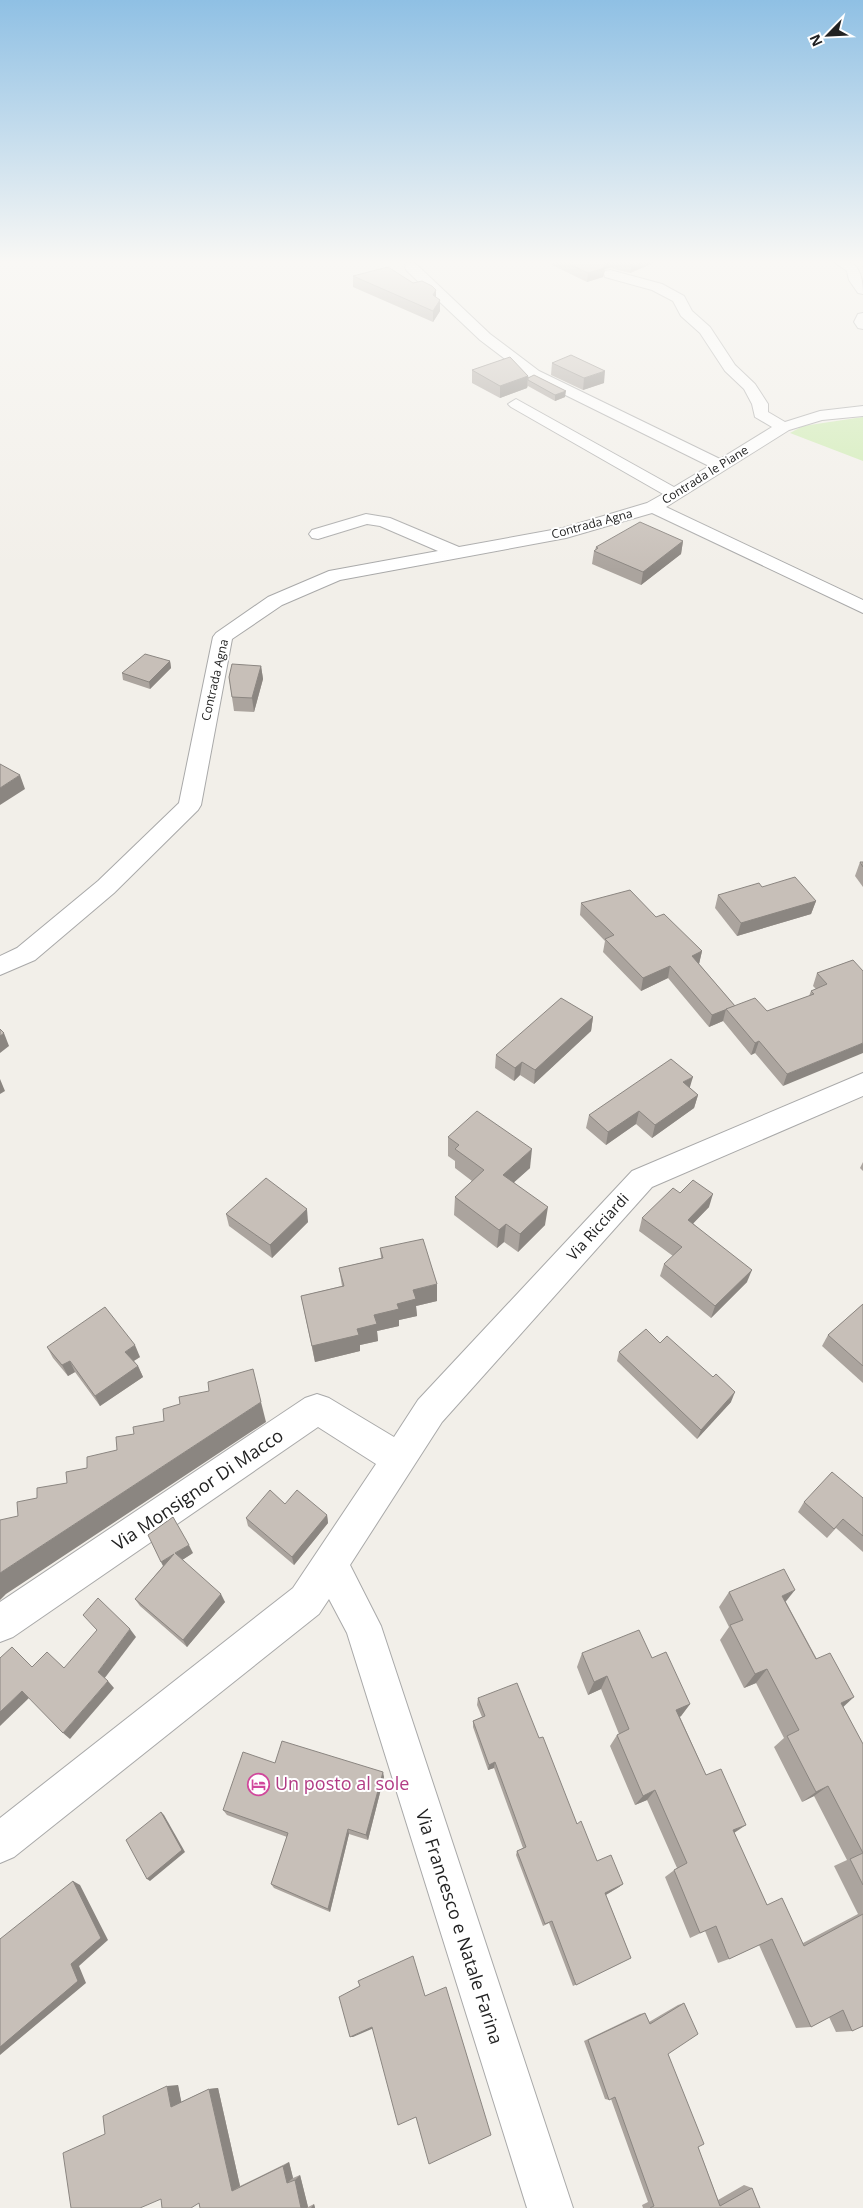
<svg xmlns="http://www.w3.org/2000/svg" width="863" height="2208" font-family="'Open Sans',sans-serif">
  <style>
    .grass { fill: #cdebb0 }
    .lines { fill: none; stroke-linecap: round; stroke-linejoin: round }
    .street-casing { stroke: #a9a9a9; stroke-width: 2 }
    .street { fill: #fff; fill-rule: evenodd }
    .wall { fill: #aba49e }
    .shaded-wall { fill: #8b8681 }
    .building { fill: #c7bfb8; stroke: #8b8681 }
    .labels { text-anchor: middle; stroke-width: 4; stroke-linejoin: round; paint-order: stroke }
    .far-street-label { font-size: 12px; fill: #222; stroke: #fff }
    .street-label { font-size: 15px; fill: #222; stroke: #fff }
    .near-street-label { font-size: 18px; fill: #222; stroke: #fff }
    .near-hotel-label { font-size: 18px; fill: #b23c85; stroke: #fff; text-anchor: start }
  </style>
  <rect width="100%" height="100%" fill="#f2efe9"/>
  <polygon class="grass" points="863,417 863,461 790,433 803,426"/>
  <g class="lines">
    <defs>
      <g id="street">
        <path d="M833,261C857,258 863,272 863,294L858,293L849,280L847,271Z"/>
        <polygon points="411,263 416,264 490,334 539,371 720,459 772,427 755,417 752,404 744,389 725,371 700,333 681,316 673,301 652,290 605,277 604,274 605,271 610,270 662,284 684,296 692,311 710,327 735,365 755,384 768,404 768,412 785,422 820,411 863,406 863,416 822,420 789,430 666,507 863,600 863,613 652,513 566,538 340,580 282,605 232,639 201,805 198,810 114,893 35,960 0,975 0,956 17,948 98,881 179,803 213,637 216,633 268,597 329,571 438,551 380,526 367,524 318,539 312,538 309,534 312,530 366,514 390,518 459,547 563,528 647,503 663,494 511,407 508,404 516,399 674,487 709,466 529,377 480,340 406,270 405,267 406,264"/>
        <polygon points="863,313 863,329 858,328 854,322 858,314"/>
        <polygon points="863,1073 863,1096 652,1187 442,1422 350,1565 381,1626 573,2208 527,2208 347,1633 329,1599 319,1614 14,1857 0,1863 0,1818 293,1588 376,1464 318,1427 13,1637 0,1642 0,1602 305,1398 317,1394 329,1398 394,1437 418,1400 632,1171"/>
      </g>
    </defs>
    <use href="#street" class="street-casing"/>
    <use href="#street" class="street"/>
  </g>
  <g class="wall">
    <polygon points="553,261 658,261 630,273 610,268 605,269 603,277 587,282 552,265"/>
    <polygon points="353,276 413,283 436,290 436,297 440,311 433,322 353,287"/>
    <polygon points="552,363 604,383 583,390 551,375"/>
    <polygon points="472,370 528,376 528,378 565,397 555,401 528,386 527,388 500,398 472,383"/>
    <polygon points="683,541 681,554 641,585 592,564 594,551 595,550 596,547"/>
    <polygon points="170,661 171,668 150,689 123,680 122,673"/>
    <polygon points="261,666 263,679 254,712 234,711 229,677"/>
    <polygon points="860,862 863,862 863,887 855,876"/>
    <polygon points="762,887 816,901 811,914 737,936 715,908 718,895"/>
    <polygon points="581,903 656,917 702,951 699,964 735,1006 767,1011 809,996 811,991 816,989 813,986 817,973 853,960 783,1086 755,1053 751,1055 723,1021 709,1027 668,978 641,991 603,952 605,941 580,915"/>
    <polygon points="593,1017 591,1031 534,1084 520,1075 514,1081 495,1068 496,1055"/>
    <polygon points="690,1088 698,1095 694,1108 652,1138 636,1124 606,1145 586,1128 589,1115"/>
    <polygon points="448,1137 530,1168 514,1182 545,1225 518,1252 504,1242 497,1248 454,1215 455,1197 472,1181 455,1168 455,1161 448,1156"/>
    <polygon points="863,1162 863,1171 860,1168"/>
    <polygon points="680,1193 709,1207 693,1223 747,1282 711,1318 660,1276 664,1264 673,1256 639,1231 642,1218"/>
    <polygon points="226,1214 308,1222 272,1258 229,1226"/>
    <polygon points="380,1248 437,1301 416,1306 417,1316 399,1320 399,1326 377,1331 378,1341 360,1345 360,1351 315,1362 301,1296 342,1286 339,1268 381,1258"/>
    <polygon points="863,1304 863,1383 822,1346 828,1335"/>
    <polygon points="660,1343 731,1402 697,1439 617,1361 619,1352"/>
    <polygon points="47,1347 140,1357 134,1361 138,1366 143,1377 100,1406 75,1372 68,1376 53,1358"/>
    <polygon points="863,1498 863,1552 836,1528 827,1538 798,1512 804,1502"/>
    <polygon points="285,1504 327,1515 328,1523 294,1565 248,1526 246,1518"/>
    <polygon points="193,1553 182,1560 225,1602 187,1647 140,1606 135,1599 163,1566"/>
    <polygon points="729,1592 786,1602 863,1744 863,2026 852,2031 836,2032 829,2017 811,2027 796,2028 759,1945 729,1959 718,1963 705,1931 690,1938 665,1877 677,1868 647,1800 635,1805 610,1746 617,1735 619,1734 601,1689 588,1695 577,1667 582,1653 652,1658 690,1704 681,1716 680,1717 706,1775 734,1833 767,1905 803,1943 858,1914 834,1866 847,1860 814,1796 802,1802 774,1747 784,1738 756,1683 744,1688 720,1640 729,1627 719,1607"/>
    <polygon points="478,1698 539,1738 577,1824 597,1861 623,1884 619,1887 606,1895 631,1958 573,1986 549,1923 543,1926 516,1855 517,1851 523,1848 494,1768 488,1770 473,1727 473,1721 482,1717 477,1705"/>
    <polygon points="275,1763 384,1777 368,1840 349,1834 330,1912 274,1888 271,1884 287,1837 227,1815 223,1810"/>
    <polygon points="684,2003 668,2054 698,2147 718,2200 744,2185 752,2188 760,2208 643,2208 642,2205 648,2202 611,2099 609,2100 605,2099 584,2041 640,2014 645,2013 649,2022 678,2005"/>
    <polygon points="178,2085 181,2102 209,2089 218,2088 240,2186 289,2162 293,2178 300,2175 308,2207 314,2204 315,2208 200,2208 199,2203 161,2199 105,2134"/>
  </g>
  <g class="shaded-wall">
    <polygon points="605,261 611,261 610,268 605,269 603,277 587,282 588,273"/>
    <polygon points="639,261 658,261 630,273 631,264"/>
    <polygon points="436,290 436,301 433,295"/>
    <polygon points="440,300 440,311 433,322 433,311"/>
    <polygon points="605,371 604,383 583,390 584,378"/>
    <polygon points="528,376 527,388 500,398 500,386"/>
    <polygon points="566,391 565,397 555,401 555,395"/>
    <polygon points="683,541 681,554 641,585 643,572"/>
    <polygon points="170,661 171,668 150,689 149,682"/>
    <polygon points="261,666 263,679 254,712 252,698"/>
    <polygon points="20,775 25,789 0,805 0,788"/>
    <polygon points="816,901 811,914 737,936 741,923"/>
    <polygon points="702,951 699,964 689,968 692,956"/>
    <polygon points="670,966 668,978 641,991 643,978"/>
    <polygon points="726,1009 723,1021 709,1027 712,1015"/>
    <polygon points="593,1017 591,1031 534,1084 535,1070"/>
    <polygon points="4,1033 9,1046 0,1053 0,1036"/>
    <polygon points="759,1041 755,1053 751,1055 755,1043"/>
    <polygon points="863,1043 863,1053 783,1086 787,1074"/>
    <polygon points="522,1062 520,1075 514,1081 515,1068"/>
    <polygon points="693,1077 689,1090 683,1082"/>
    <polygon points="0,1079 5,1091 0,1094"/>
    <polygon points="698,1095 694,1108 652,1138 655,1125"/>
    <polygon points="639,1111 636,1124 606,1145 608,1132"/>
    <polygon points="532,1149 530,1168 502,1193 503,1175"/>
    <polygon points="713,1194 709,1207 685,1232 688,1220"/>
    <polygon points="548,1207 545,1225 518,1252 520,1234"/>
    <polygon points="307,1209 308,1222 272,1258 270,1245"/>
    <polygon points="506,1224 504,1242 497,1248 499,1230"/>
    <polygon points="752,1270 747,1282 711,1318 715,1306"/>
    <polygon points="437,1284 437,1301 416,1306 417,1316 399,1320 399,1326 377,1331 378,1341 360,1345 360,1351 315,1362 312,1346 357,1329 374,1315 397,1304 413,1290"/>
    <polygon points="135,1345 140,1357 130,1363 125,1352"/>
    <polygon points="70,1361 75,1372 68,1376 62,1365"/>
    <polygon points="138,1366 143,1377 100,1406 95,1396"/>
    <polygon points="735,1392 731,1402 697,1439 701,1430"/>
    <polygon points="261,1402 266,1422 6,1594 0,1600 0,1573"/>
    <polygon points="327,1515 328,1523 294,1565 292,1557"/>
    <polygon points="189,1545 193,1553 179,1562 175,1553"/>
    <polygon points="174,1554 165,1570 161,1562"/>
    <polygon points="795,1590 783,1605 782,1596"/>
    <polygon points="221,1594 225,1602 187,1647 183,1640"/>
    <polygon points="130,1629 136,1637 104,1679 98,1672"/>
    <polygon points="767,1669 756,1683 744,1688 755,1674"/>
    <polygon points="607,1676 601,1689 588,1695 594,1682"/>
    <polygon points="108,1681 114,1688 70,1739 63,1733"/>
    <polygon points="22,1691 29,1698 0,1726 0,1712"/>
    <polygon points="854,1697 840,1710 841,1703"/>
    <polygon points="690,1704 681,1716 668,1722 676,1710"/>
    <polygon points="495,1762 494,1768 488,1770 489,1765"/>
    <polygon points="383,1772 384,1777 368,1840 366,1835"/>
    <polygon points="828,1786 814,1796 802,1802 816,1792"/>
    <polygon points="655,1790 647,1800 635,1805 643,1796"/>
    <polygon points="161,1812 164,1815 185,1852 150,1881 147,1879"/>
    <polygon points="746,1825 734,1833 733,1830"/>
    <polygon points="348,1829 349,1834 330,1912 328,1909"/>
    <polygon points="73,1881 80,1885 108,1940 79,1966 86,1983 0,2055 0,2047 71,1964"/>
    <polygon points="623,1884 619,1887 602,1897 605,1893"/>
    <polygon points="372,2027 374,2028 353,2037 350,2037"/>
    <polygon points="178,2085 182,2105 171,2107 167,2086"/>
    <polygon points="218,2088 240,2186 232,2191 209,2089"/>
    <polygon points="289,2162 293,2178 287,2183 283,2166"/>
    <polygon points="300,2175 308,2207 307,2208 301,2208 295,2180"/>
    <polygon points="314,2204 315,2208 311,2208"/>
  </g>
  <g class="building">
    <polygon points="563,261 605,261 604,268 588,273"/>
    <polygon points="617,261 639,261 631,264"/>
    <polygon points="388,267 413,283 422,281 432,286 436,290 433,295 440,300 433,311 353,276"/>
    <polygon points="571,355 605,371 584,378 552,363"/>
    <polygon points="510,357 528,376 500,386 472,370"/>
    <polygon points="534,375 566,391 555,395 528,380 528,378"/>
    <polygon points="640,522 683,541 643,572 594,551 598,548 596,547"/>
    <polygon points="145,654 170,661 149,682 122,673"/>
    <polygon points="232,664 261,666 252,698 232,697 229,677"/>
    <polygon points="0,764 20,775 0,788"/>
    <polygon points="860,862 863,862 863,867"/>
    <polygon points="795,877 816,901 741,923 718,895 759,883 762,887"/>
    <polygon points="630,890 656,917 664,914 702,951 692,956 735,1006 712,1015 670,966 643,978 605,939 614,935 581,903"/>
    <polygon points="853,960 863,971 863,1043 787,1074 759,1041 755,1043 726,1009 755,998 767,1011 814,994 811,991 827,984 817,973"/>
    <polygon points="561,998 593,1017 535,1070 522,1062 515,1068 496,1055"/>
    <polygon points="0,1029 4,1033 0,1036"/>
    <polygon points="671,1059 693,1077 683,1082 698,1095 655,1125 639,1111 608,1132 589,1115"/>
    <polygon points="477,1111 532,1149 503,1175 548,1207 520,1234 506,1224 499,1230 455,1197 484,1170 455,1149 459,1145 448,1137"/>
    <polygon points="266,1178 307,1209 270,1245 226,1214"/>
    <polygon points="693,1180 713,1194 688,1220 752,1270 715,1306 664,1264 682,1247 642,1218 673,1188 680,1193"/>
    <polygon points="423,1239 437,1284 413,1290 416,1299 397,1304 399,1309 374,1315 377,1324 357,1329 359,1335 312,1346 301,1296 344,1286 339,1268 383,1258 380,1248"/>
    <polygon points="863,1304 863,1366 828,1335"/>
    <polygon points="105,1307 135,1345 125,1352 138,1366 95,1396 70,1361 62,1365 47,1347"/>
    <polygon points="646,1329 660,1343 667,1336 713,1377 716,1374 735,1392 701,1430 619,1352"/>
    <polygon points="253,1369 261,1402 0,1573 0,1520 18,1516 17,1502 37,1498 37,1488 67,1483 66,1472 87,1468 87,1457 117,1450 116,1437 134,1434 133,1427 164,1421 163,1409 180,1404 179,1397 209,1391 208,1382"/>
    <polygon points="832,1472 863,1498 863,1536 843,1519 834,1529 804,1502"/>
    <polygon points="270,1490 285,1504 297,1490 327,1515 292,1557 246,1518"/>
    <polygon points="173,1517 189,1545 175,1553 221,1594 183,1640 135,1599 174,1554 161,1562 148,1535"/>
    <polygon points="784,1569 795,1590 782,1596 816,1659 830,1653 854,1697 841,1703 863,1744 863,1885 850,1859 863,1853 828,1786 816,1792 787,1736 799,1730 767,1669 755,1674 730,1625 743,1620 729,1592"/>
    <polygon points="98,1598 130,1629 98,1672 108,1681 63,1733 22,1691 0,1712 0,1658 12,1647 32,1667 47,1652 64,1668 97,1630 83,1615"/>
    <polygon points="639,1630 652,1658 666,1652 690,1704 676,1710 706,1775 721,1769 746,1825 733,1830 767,1905 782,1898 804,1946 863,1914 863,2026 852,2031 843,2010 811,2027 772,1939 729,1959 716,1926 700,1933 674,1870 687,1863 655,1790 643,1796 617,1735 629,1729 607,1676 594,1682 582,1653"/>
    <polygon points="517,1683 539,1738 543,1737 577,1824 581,1821 597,1861 611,1855 623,1884 605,1893 631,1958 576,1985 552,1921 545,1924 517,1851 526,1847 495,1762 489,1765 473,1721 485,1716 478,1698"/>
    <polygon points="282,1741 383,1772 366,1835 348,1829 328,1909 271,1884 288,1833 223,1810 243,1752 275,1763"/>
    <polygon points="161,1812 182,1850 147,1879 126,1840"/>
    <polygon points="73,1881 101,1938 71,1964 78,1981 0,2047 0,1939"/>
    <polygon points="413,1956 425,1996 446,1987 491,2135 429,2164 416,2117 398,2125 372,2027 350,2037 339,1997 360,1986 358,1981"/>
    <polygon points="684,2003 698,2034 668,2054 704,2144 698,2147 720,2206 752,2188 760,2208 650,2208 654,2206 615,2097 609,2100 588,2040 645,2013 650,2024"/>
    <polygon points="167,2086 171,2107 209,2089 232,2191 283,2166 287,2183 295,2180 301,2208 200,2208 199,2203 191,2208 162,2208 161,2199 140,2208 71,2208 63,2153 105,2134 103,2116"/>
  </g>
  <linearGradient id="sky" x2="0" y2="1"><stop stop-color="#8fc0e4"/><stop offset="0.46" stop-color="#f9f8f5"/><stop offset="1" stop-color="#f9f8f5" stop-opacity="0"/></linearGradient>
  <rect width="863" height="570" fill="url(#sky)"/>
  <defs>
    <symbol id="hotel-ring" viewBox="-11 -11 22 22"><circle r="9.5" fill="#fff" stroke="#d1479c" stroke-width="1.5"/><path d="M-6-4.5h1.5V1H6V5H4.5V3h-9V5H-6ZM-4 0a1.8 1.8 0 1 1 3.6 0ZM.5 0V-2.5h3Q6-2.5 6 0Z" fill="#d1479c"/></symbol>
  </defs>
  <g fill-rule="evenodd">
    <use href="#hotel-ring" x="246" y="1772" width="25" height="25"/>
  </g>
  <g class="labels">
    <g class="far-street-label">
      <text transform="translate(705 475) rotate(-32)" y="4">Contrada le Piane</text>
      <text transform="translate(592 524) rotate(-15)" y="4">Contrada Agna</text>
      <text transform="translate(215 680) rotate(-77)" y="4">Contrada Agna</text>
    </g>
    <g class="street-label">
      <text transform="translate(598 1227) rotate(-48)" y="5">Via Ricciardi</text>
    </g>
    <g class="near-street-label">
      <text transform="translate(198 1490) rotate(-34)" y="6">Via Monsignor Di Macco</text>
      <text transform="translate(459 1927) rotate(72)" y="6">Via Francesco e Natale Farina</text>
    </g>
    <g class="near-hotel-label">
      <text x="275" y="1790">Un posto al sole</text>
    </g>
  </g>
  <g transform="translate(828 35) rotate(246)" stroke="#ffffff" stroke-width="4" paint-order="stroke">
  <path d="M0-4L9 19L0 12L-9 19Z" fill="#222222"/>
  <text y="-8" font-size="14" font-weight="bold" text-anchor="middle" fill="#222222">N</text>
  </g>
</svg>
